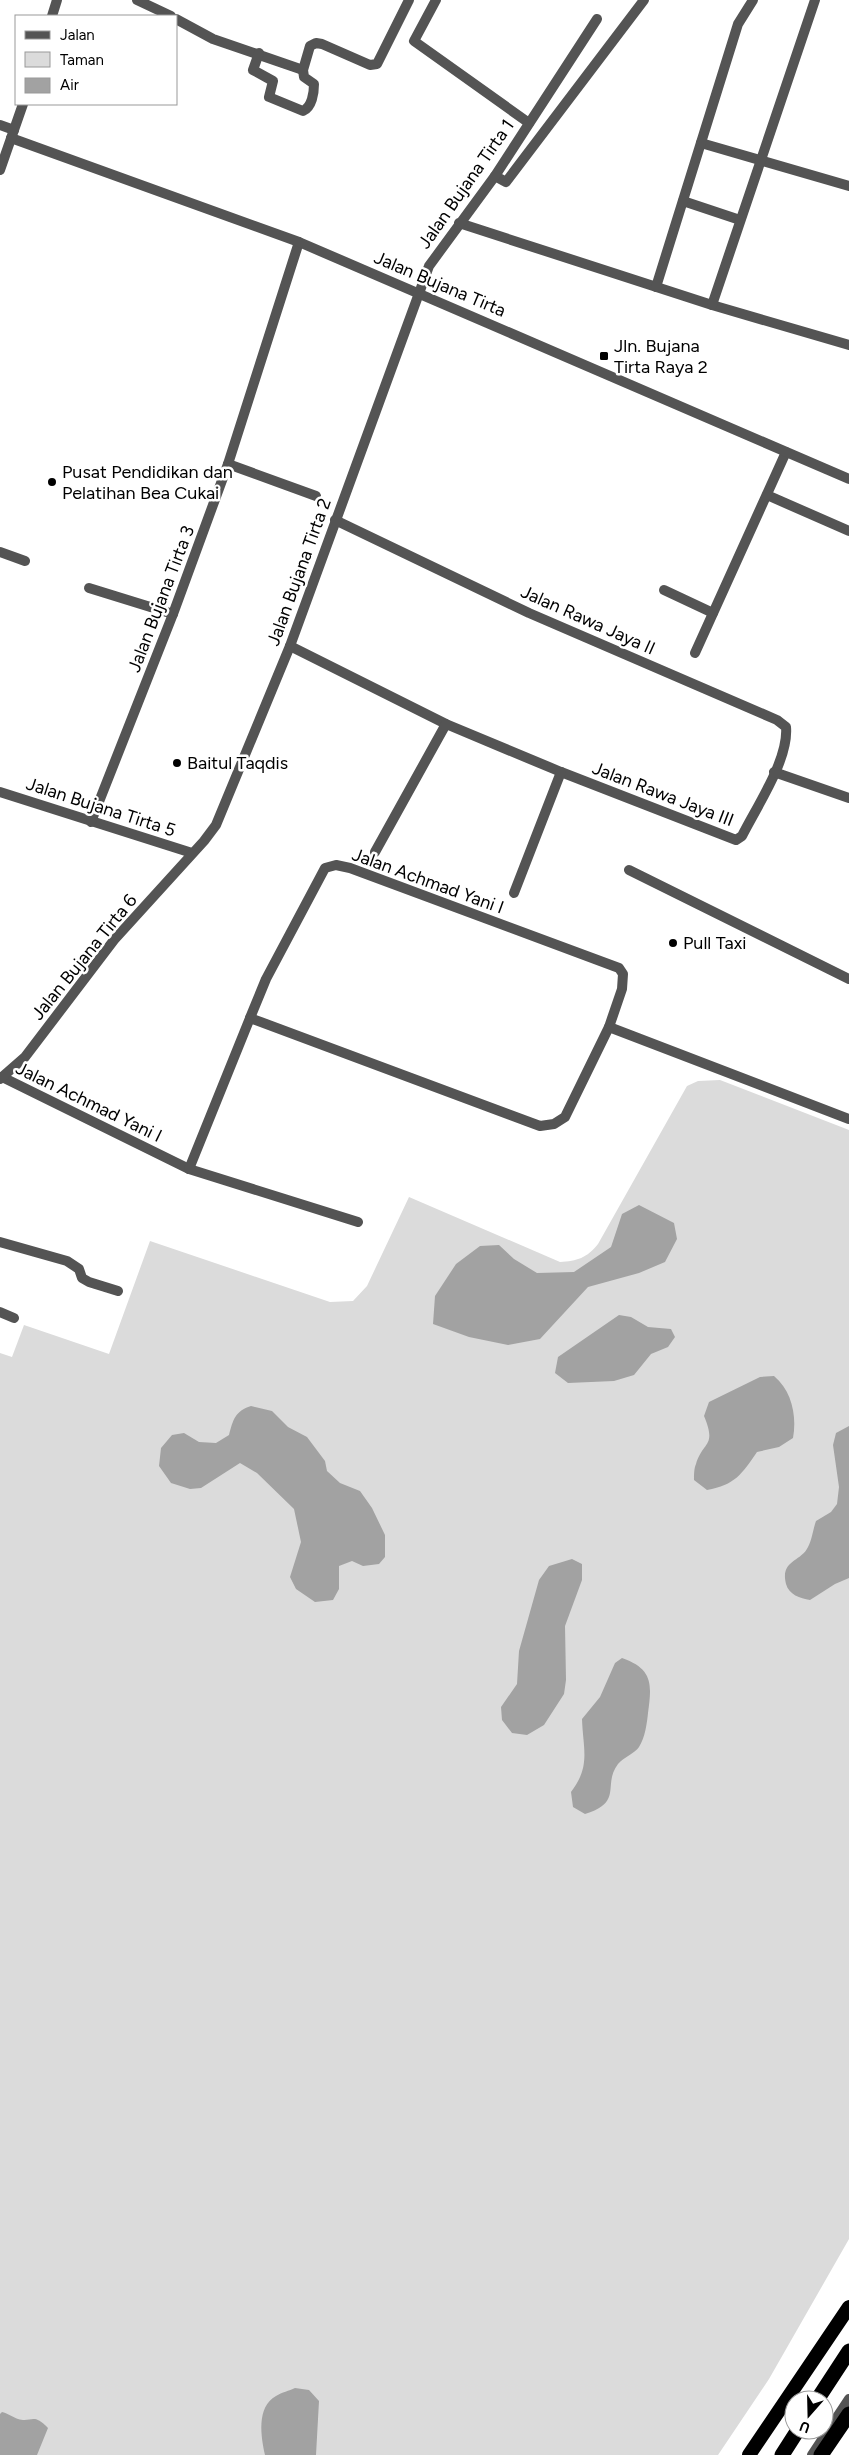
<svg xmlns="http://www.w3.org/2000/svg" width="849" height="2455" font-family="Figtree,sans-serif">
  <style>
    .green { fill: #dbdbdb }
    .water { fill: #a2a2a2 }
    .lines { fill: none; stroke-linecap: round; stroke-linejoin: round }
    .service { stroke: #545454; stroke-width: 10 }
    .minor { stroke: #545454; stroke-width: 10 }
    .tertiary { stroke: #545454; stroke-width: 10 }
    .trunk { stroke: #000; stroke-width: 14 }
    .motorway { stroke: #000; stroke-width: 15 }
    .poi-dot { fill: #000; stroke: #fff; stroke-width: 2 }
    .labels { text-anchor: middle; stroke-width: 5; stroke-linejoin: round; paint-order: stroke }
    .street-label { font-size: 18px; fill: #000; stroke: #fff }
    .poi-label { font-size: 18px; fill: #000; stroke: #fff; text-anchor: start }
  </style>
  <rect width="100%" height="100%" fill="#fff"/>
  <path class="green" d="M720,1080L849,1130V2239L769,2379L718,2455H0V1353L12,1357L24,1325L109,1354L150,1241L330,1302L353,1301L367,1286L409,1197L560,1262C577,1261 587,1258 598,1244L687,1086L698,1081Z"/>
  <g class="water">
    <polygon points="639,1205 674,1223 677,1239 665,1262 639,1273 588,1287 540,1339 508,1345 469,1337 433,1324 435,1296 456,1264 480,1246 499,1245 514,1259 537,1273 574,1272 611,1247 622,1214"/>
    <polygon points="619,1315 631,1317 648,1327 671,1329 675,1337 668,1347 651,1354 634,1375 614,1381 568,1383 555,1373 558,1357"/>
    <path d="M774,1376C792,1391 797,1416 793,1438L779,1447L757,1452C742,1474 735,1485 707,1490L694,1480C694,1475 694,1468 696,1464C703,1441 717,1447 704,1416L709,1402L760,1377Z"/>
    <path d="M251,1406L272,1411L288,1427L307,1437L325,1461L327,1471L340,1483L360,1491L372,1508L385,1535V1557L379,1564L363,1566L352,1561L339,1566V1589L333,1600L315,1602L296,1589L290,1577L301,1542L294,1509L257,1473L240,1463L201,1488L190,1489L171,1483L159,1466L161,1448L172,1435L184,1433L199,1442L216,1443L229,1435C233,1420 235,1411 251,1406Z"/>
    <path d="M849,1426V1578L835,1584L810,1600C800,1598 789,1595 786,1584C780,1560 801,1562 808,1547C812,1540 813,1529 816,1521L831,1512L837,1504L839,1487L833,1445L836,1433Z"/>
    <polygon points="572,1559 582,1564 582,1580 565,1626 566,1680 564,1694 544,1725 527,1735 512,1733 502,1720 501,1707 517,1684 519,1651 539,1580 549,1566"/>
    <path d="M622,1658C653,1669 652,1684 648,1713C647,1723 645,1738 639,1747C635,1753 624,1757 618,1764C602,1785 624,1802 585,1814L573,1807L571,1792C591,1766 583,1749 582,1719L600,1697L615,1663Z"/>
    <path d="M295,2388L309,2390L319,2401L316,2455H265C261,2437 256,2407 276,2396C282,2392 289,2391 295,2388Z"/>
    <path d="M2,2412C7,2413 13,2417 18,2419C32,2423 33,2412 48,2428L37,2455H0V2414Z"/>
  </g>
  <g class="lines">
    <g class="service">
      <polyline points="701,143 849,186"/>
      <polyline points="683,201 740,220"/>
      <polyline points="459,223 712,305 849,345"/>
      <polyline points="656,287 738,24 753,0"/>
      <polyline points="712,305 815,0"/>
      <polyline points="767,495 849,531"/>
      <polyline points="0,552 25,561"/>
      <polyline points="664,590 713,613"/>
      <polyline points="695,653 786,452"/>
      <polyline points="629,870 849,979"/>
      <polyline points="812,2455 849,2399"/>
    </g>
    <g class="minor">
      <polyline points="137,0 171,16"/>
      <polyline points="436,0 414,41 529,123"/>
      <polyline points="176,19 213,39 303,70"/>
      <path d="M259,53L253,70L273,81L269,97L303,111C312,107 314,93 314,84L304,77L303,70L310,46L316,43L322,44L370,65L377,64L409,0"/>
      <polyline points="0,125 14,130"/>
      <polyline points="495,176 506,182 644,0"/>
      <polyline points="228,464 316,496"/>
      <polyline points="89,588 173,614"/>
      <path d="M290,646L446,724L561,772L736,840L742,836C757,806 789,759 786,727L777,720L529,613L335,520"/>
      <polyline points="774,772 849,798"/>
      <polyline points="0,792 192,853"/>
      <polyline points="91,822 173,614 228,464 299,242"/>
      <polyline points="375,852 446,724"/>
      <polyline points="514,893 561,772"/>
      <polyline points="250,1018 266,979 325,868 336,865 350,868 619,968 623,974 622,989 609,1027"/>
      <polyline points="2,1077 189,1169 358,1222"/>
      <polyline points="0,1079 25,1057 114,940 204,841 216,825 290,646 429,266 495,176 597,19"/>
      <polyline points="189,1169 250,1018 540,1126 554,1124 565,1117 609,1027 849,1119"/>
      <polyline points="0,1242 67,1261 79,1269 82,1278 89,1282 118,1291"/>
      <polyline points="0,1312 14,1318"/>
    </g>
    <g class="tertiary">
      <polyline points="52,16 57,0"/>
      <polyline points="11,138 299,242 849,479"/>
      <polyline points="0,170 23,104"/>
    </g>
    <polyline class="trunk" points="749,2455 849,2307"/>
    <g class="motorway">
      <polyline points="817,2400 849,2351"/>
      <polyline points="782,2455 798,2430"/>
      <polyline points="821,2455 849,2414"/>
    </g>
  </g>
  <g class="poi-dot">
    <rect x="599" y="351" width="10" height="10" rx="2.5"/>
    <circle cx="52" cy="482" r="5"/>
    <circle cx="177" cy="763" r="5"/>
    <circle cx="673" cy="943" r="5"/>
  </g>
  <g class="labels">
    <g class="street-label">
      <text transform="translate(466 184) rotate(-55)" y="6">Jalan Bujana Tirta 1</text>
      <text transform="translate(440 284) rotate(23)" y="6">Jalan Bujana Tirta</text>
      <text transform="translate(299 572) rotate(-70)" y="6">Jalan Bujana Tirta 2</text>
      <text transform="translate(161 599) rotate(-69)" y="6">Jalan Bujana Tirta 3</text>
      <text transform="translate(588 620) rotate(24)" y="6">Jalan Rawa Jaya II</text>
      <text transform="translate(663 794) rotate(21)" y="6">Jalan Rawa Jaya III</text>
      <text transform="translate(101 807) rotate(18)" y="6">Jalan Bujana Tirta 5</text>
      <text transform="translate(428 881) rotate(20)" y="6">Jalan Achmad Yani I</text>
      <text transform="translate(84 957) rotate(-51)" y="6">Jalan Bujana Tirta 6</text>
      <text transform="translate(89 1102) rotate(26)" y="6">Jalan Achmad Yani I</text>
    </g>
    <g class="poi-label">
      <text x="614" y="352">Jln. Bujana<tspan x="614" dy="21">Tirta Raya 2</tspan></text>
      <text x="62" y="478">Pusat Pendidikan dan<tspan x="62" dy="21">Pelatihan Bea Cukai</tspan></text>
      <text x="187" y="769">Baitul Taqdis</text>
      <text x="683" y="949">Pull Taxi</text>
    </g>
  </g>
  <rect x="15" y="15" width="162" height="90" fill="#ffffff" stroke="#999999"/>
  <rect x="25" y="31" width="25" height="8" fill="#545454" stroke="#999999"/>
  <text x="60" y="40" font-size="15" fill="#000000">Jalan</text>
  <rect x="25" y="52" width="25" height="15" fill="#dbdbdb" stroke="#999999"/>
  <text x="60" y="65" font-size="15" fill="#000000">Taman</text>
  <rect x="25" y="78" width="25" height="15" fill="#a2a2a2" stroke="#999999"/>
  <text x="60" y="90" font-size="15" fill="#000000">Air</text>
  <g transform="translate(809 2415) rotate(200)"><circle r="24" fill="#ffffff" stroke="#999999"/>
  <path d="M0-4L9 19L0 12L-9 19Z" fill="#000000"/>
  <text y="-8" font-size="14" font-weight="bold" text-anchor="middle" fill="#000000">U</text>
  </g>
</svg>
